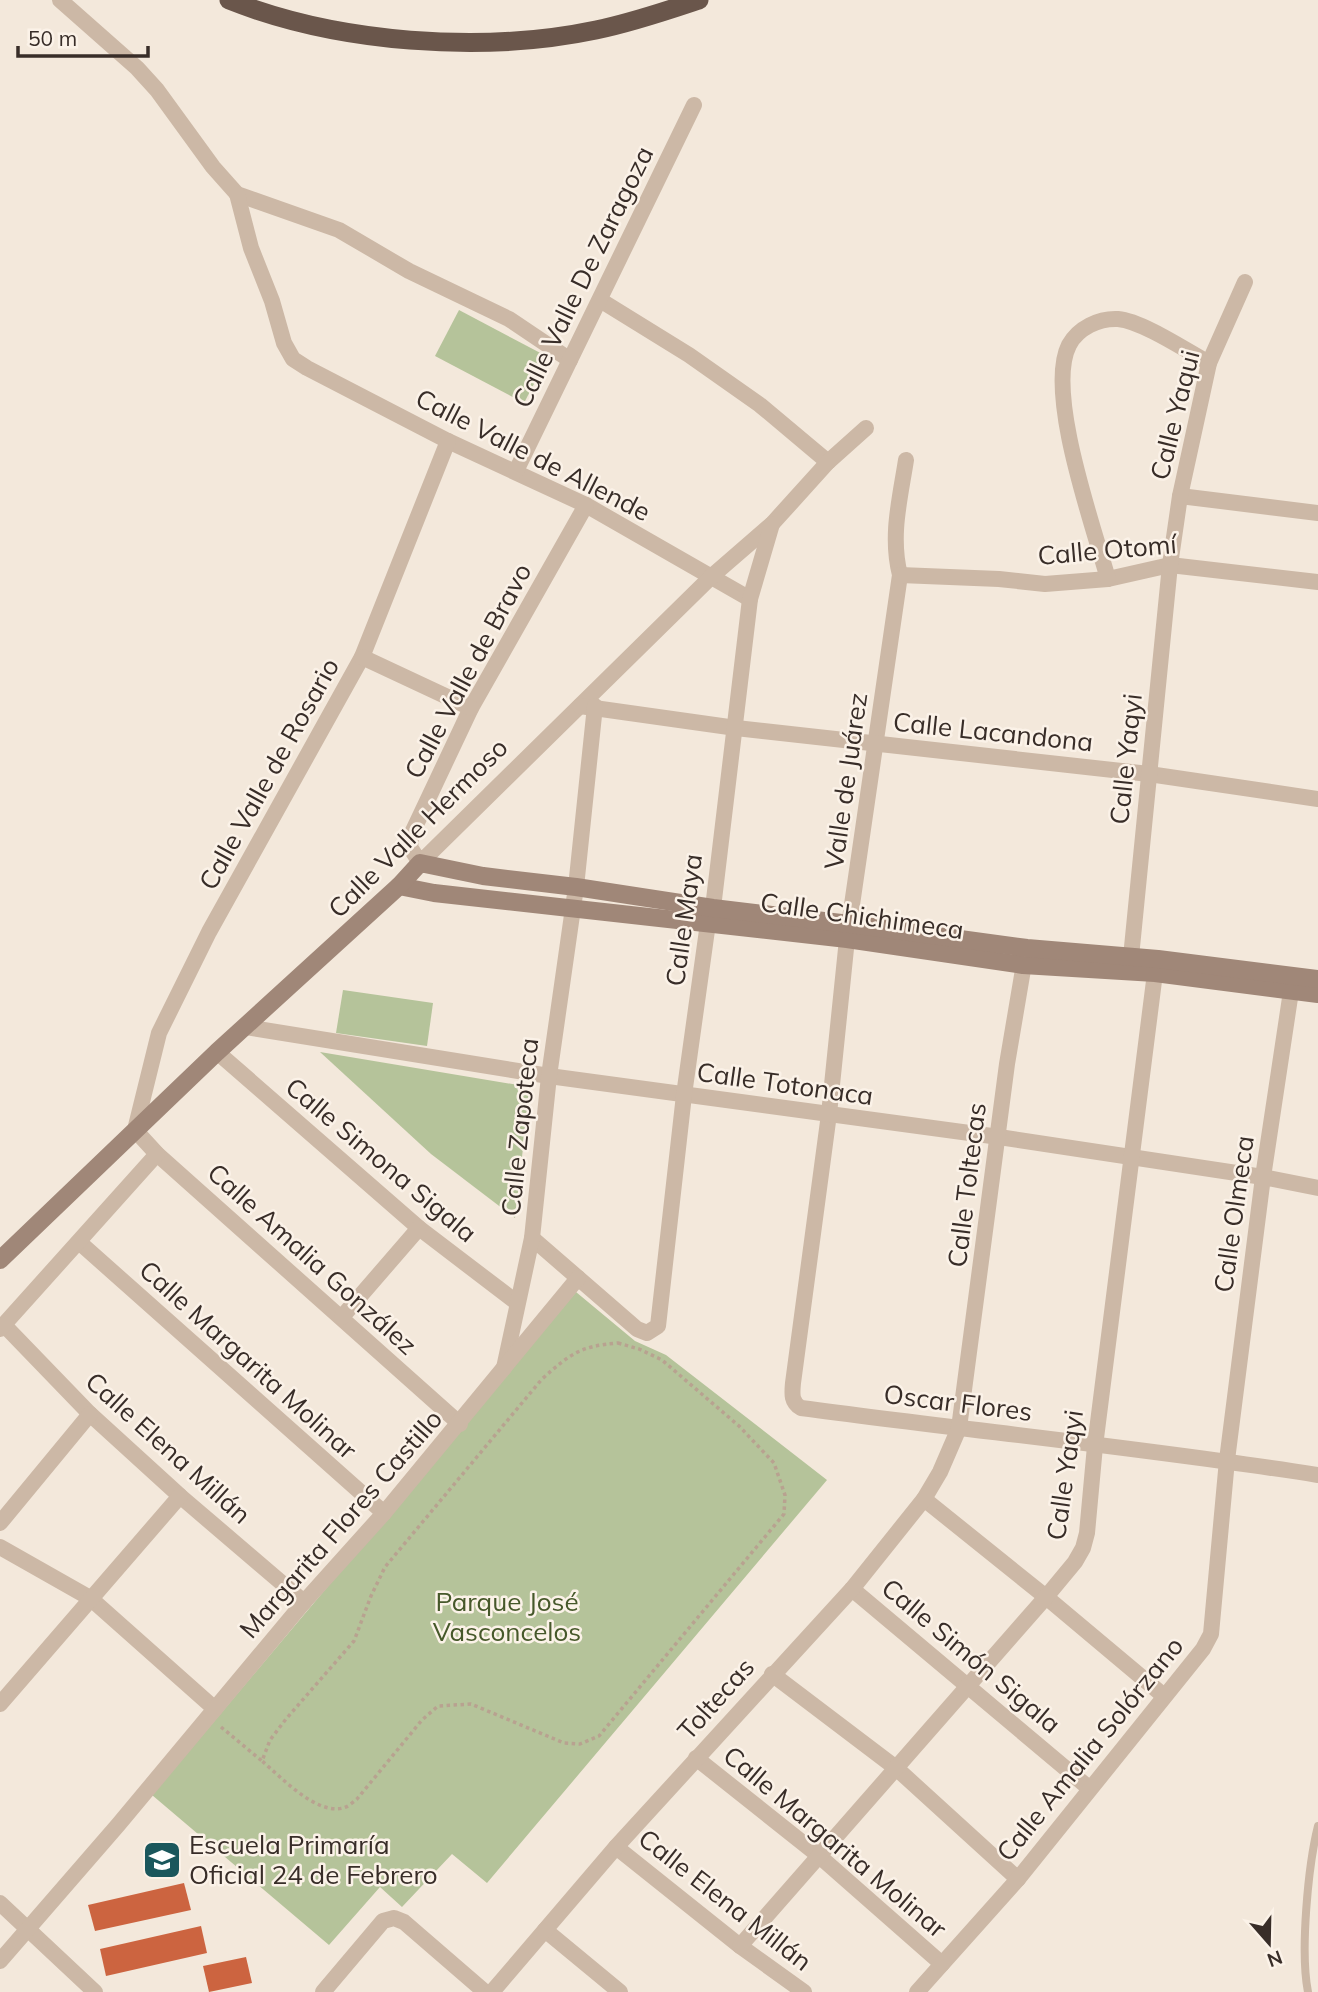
<svg xmlns="http://www.w3.org/2000/svg" width="1318" height="1992" font-family="Mulish,sans-serif">
  <style>
    .green { fill: #b5c39a }
    .building { fill: #cc6440 }
    .lines { fill: none; stroke-linecap: round; stroke-linejoin: round }
    .path { stroke: #b8a290; stroke-width: 3.5; stroke-dasharray: 3.5 3.5; stroke-linecap: butt }
    .service { stroke: #ccb8a6; stroke-width: 8 }
    .minor { stroke: #ccb8a6; stroke-width: 16 }
    .secondary { stroke: #a08778; stroke-width: 18 }
    .trunk { stroke: #6a564b; stroke-width: 19 }
    .labels { text-anchor: middle; stroke-width: 5; stroke-linejoin: round; paint-order: stroke }
    .street-label { font-size: 26px; fill: #382d28; stroke: #fbf2e8 }
    .park-label { font-size: 26px; fill: #46582a; stroke: #fbf2e8 }
    .poi-label { font-size: 26px; fill: #382d28; stroke: #fbf2e8; text-anchor: start }
  </style>
  <rect width="100%" height="100%" fill="#f3e8db"/>
  <g class="green">
    <polygon points="459,310 548,357 524,403 435,356"/>
    <polygon points="343,990 433,1003 427,1046 336,1033"/>
    <polygon points="320,1052 530,1087 515,1218 431,1154"/>
    <polygon points="576,1292 635,1341 666,1355 827,1480 487,1883 452,1854 402,1907 380,1887 329,1945 152,1795"/>
  </g>
  <g class="building">
    <polygon points="184,1883 191,1910 95,1931 88,1905"/>
    <polygon points="201,1926 207,1953 106,1976 100,1949"/>
    <polygon points="246,1957 252,1983 209,1992 203,1966"/>
  </g>
  <g class="lines">
    <g class="path">
      <path d="M618,1343L639,1349L662,1360L739,1426L774,1463L785,1495L784,1514L599,1736L580,1744L564,1743L471,1704L438,1706L422,1720L357,1799C353,1802 348,1807 343,1808C316,1815 281,1777 262,1761L270,1740L286,1719L354,1641L371,1596L385,1567L542,1379C570,1354 580,1346 618,1343Z"/>
      <polyline points="221,1727 262,1761"/>
    </g>
    <path class="service" d="M1308,1992C1300,1952 1308,1866 1318,1826"/>
    <g class="minor">
      <polyline points="60,0 137,68 157,90 213,167 237,194 339,230 409,271 509,319 570,360"/>
      <polyline points="237,194 251,248 272,301 284,343 293,359 307,368 448,441 586,505 750,599"/>
      <polyline points="600,300 689,355 760,405 828,462"/>
      <polyline points="448,441 362,657 209,932 159,1033 135,1130 157,1154 460,1424"/>
      <path d="M906,460C900,499 890,536 900,575L847,939L829,1114L793,1383C792,1394 791,1402 801,1408C973,1431 1146,1448 1318,1475"/>
      <polyline points="516,471 694,105"/>
      <polyline points="1180,496 1318,513"/>
      <polyline points="586,505 471,708 412,833 410,847 420,863 712,576 772,524 828,462 866,428"/>
      <polyline points="900,575 999,579 1045,584 1108,579 1170,565 1318,582"/>
      <path d="M1108,579C1094,528 1045,392 1069,345C1078,328 1099,318 1118,319C1142,321 1187,351 1209,363"/>
      <polyline points="362,657 471,708"/>
      <polyline points="580,706 736,728 1149,774 1318,799"/>
      <polyline points="1131,957 1170,565 1180,496 1209,363 1245,282"/>
      <polyline points="246,1027 549,1076 999,1137 1263,1177 1318,1188"/>
      <polyline points="217,1052 419,1228 516,1302"/>
      <polyline points="532,1238 637,1329 647,1333 658,1326 684,1095 708,923 713,908 750,599 772,524"/>
      <polyline points="79,1242 384,1513"/>
      <polyline points="342,1317 419,1228"/>
      <polyline points="4,1325 90,1414 180,1496 304,1602"/>
      <polyline points="0,1329 157,1154"/>
      <polyline points="504,1368 532,1238 549,1076 576,887 595,706"/>
      <polyline points="924,1499 1046,1597 1164,1696"/>
      <polyline points="0,1523 90,1414"/>
      <polyline points="0,1547 90,1598 215,1709"/>
      <polyline points="852,1589 1089,1788"/>
      <polyline points="772,1674 896,1768 1018,1879"/>
      <polyline points="0,1704 180,1496"/>
      <polyline points="696,1758 818,1855 942,1964"/>
      <polyline points="616,1847 740,1946 804,1992"/>
      <polyline points="0,1903 95,1992"/>
      <polyline points="545,1930 620,1992"/>
      <polyline points="740,1946 1046,1597 1075,1562 1083,1548 1087,1533 1095,1446 1155,973"/>
      <polyline points="0,1961 118,1825 304,1602 384,1513 578,1278"/>
      <polyline points="323,1992 383,1921 394,1918 404,1922 485,1992"/>
      <polyline points="492,1992 616,1847 852,1589 924,1499 940,1472 959,1428 1007,1064 1026,952"/>
      <polyline points="917,1992 1018,1879 1203,1649 1211,1634 1227,1460 1263,1177 1293,978"/>
    </g>
    <g class="secondary">
      <polyline points="399,886 434,893 847,939 1023,965 1155,973 1318,994"/>
      <polyline points="0,1260 217,1052 399,886 420,863 483,876 576,887 713,908 850,924 1027,948 1158,959 1318,979"/>
    </g>
    <path class="trunk" d="M229,0C337,43 482,54 596,30C631,23 666,11 699,0"/>
  </g>
  <defs>
    <symbol id="school-square" viewBox="-11 -11 22 22"><rect x="-9" y="-9" width="18" height="18" rx="4" fill="#1b575c" stroke="#fbf2e8"/><path d="M0-5L7-2L0 1L-7-2ZM-4 1L0 2.5L4 1V4Q0 6-4 4Z" fill="#fff"/></symbol>
  </defs>
  <g fill-rule="evenodd">
    <use href="#school-square" x="140" y="1838" width="44" height="44"/>
  </g>
  <g class="labels">
    <g class="street-label">
      <text transform="translate(583 277) rotate(-64)" y="9">Calle Valle De Zaragoza</text>
      <text transform="translate(1175 415) rotate(-76)" y="9">Calle Yaqui</text>
      <text transform="translate(533 455) rotate(27)" y="9">Calle Valle de Allende</text>
      <text transform="translate(1107 550) rotate(-5)" y="9">Calle Otomí</text>
      <text transform="translate(468 671) rotate(-62)" y="9">Calle Valle de Bravo</text>
      <text transform="translate(993 732) rotate(6)" y="9">Calle Lacandona</text>
      <text transform="translate(1126 759) rotate(-84)" y="9">Calle Yaqyi</text>
      <text transform="translate(269 774) rotate(-61)" y="9">Calle Valle de Rosario</text>
      <text transform="translate(846 781) rotate(-82)" y="9">Valle de Juárez</text>
      <text transform="translate(418 828) rotate(-45)" y="9">Calle Valle Hermoso</text>
      <text transform="translate(862 916) rotate(8)" y="9">Calle Chichimeca</text>
      <text transform="translate(684 920) rotate(-82)" y="9">Calle Maya</text>
      <text transform="translate(785 1084) rotate(8)" y="9">Calle Totonaca</text>
      <text transform="translate(520 1127) rotate(-84)" y="9">Calle Zapoteca</text>
      <text transform="translate(381 1160) rotate(40)" y="9">Calle Simona Sigala</text>
      <text transform="translate(967 1185) rotate(-83)" y="9">Calle Toltecas</text>
      <text transform="translate(1234 1214) rotate(-82)" y="9">Calle Olmeca</text>
      <text transform="translate(312 1259) rotate(42)" y="9">Calle Amalia González</text>
      <text transform="translate(248 1360) rotate(42)" y="9">Calle Margarita Molinar</text>
      <text transform="translate(958 1403) rotate(7)" y="9">Oscar Flores</text>
      <text transform="translate(168 1448) rotate(42)" y="9">Calle Elena Millán</text>
      <text transform="translate(1065 1475) rotate(-82)" y="9">Calle Yaqyi</text>
      <text transform="translate(341 1524) rotate(-49)" y="9">Margarita Flores Castillo</text>
      <text transform="translate(971 1656) rotate(40)" y="9">Calle Simón Sigala</text>
      <text transform="translate(716 1699) rotate(-48)" y="9">Toltecas</text>
      <text transform="translate(1090 1749) rotate(-51)" y="9">Calle Amalia Solórzano</text>
      <text transform="translate(835 1842) rotate(40)" y="9">Calle Margarita Molinar</text>
      <text transform="translate(725 1900) rotate(38)" y="9">Calle Elena Millán</text>
    </g>
    <g class="park-label">
      <text x="507" y="1611">Parque José<tspan x="507" dy="30">Vasconcelos</tspan></text>
    </g>
    <g class="poi-label">
      <text x="189" y="1854">Escuela Primaría<tspan x="189" dy="30">Oficial 24 de Febrero</tspan></text>
    </g>
  </g>
  <g transform="translate(1269 1943) rotate(160)" stroke="#fbf2e8" stroke-width="5" paint-order="stroke">
  <path d="M0-5L12 26L0 18L-12 26Z" fill="#382d28"/>
  <text y="-10" font-size="19" font-weight="bold" text-anchor="middle" fill="#382d28">N</text>
  </g>
  <path d="M18 46v10h130v-10" fill="none" stroke="#382d28" stroke-width="3.5"/>
  <text x="28" y="46" font-size="21" fill="#382d28" stroke="#fbf2e8" stroke-width="5" paint-order="stroke">50 m</text>
</svg>
